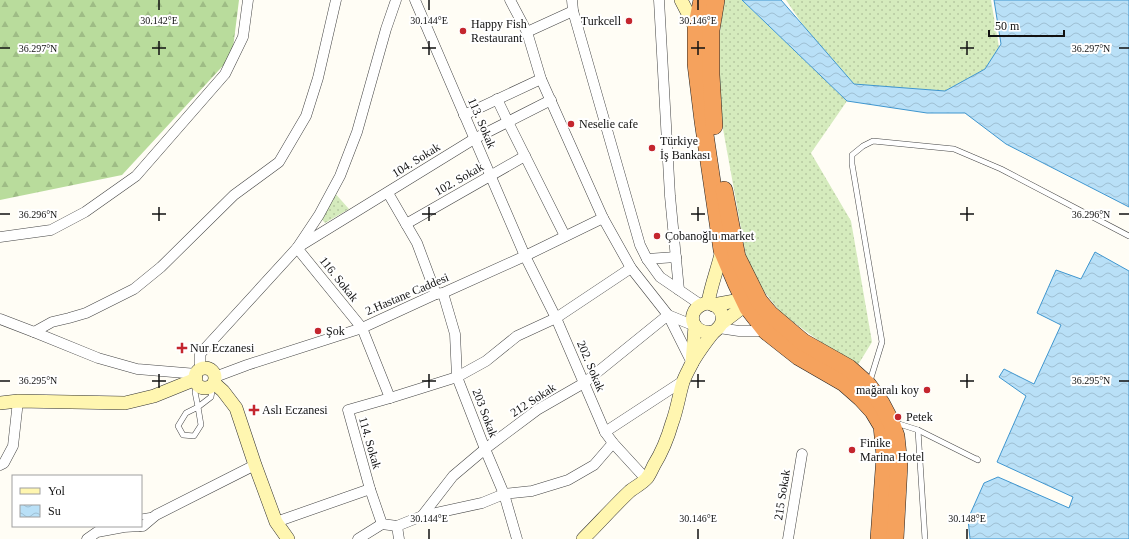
<svg xmlns="http://www.w3.org/2000/svg" width="1129" height="539" font-family="Georgia,serif">
  <style>
    .grass { fill: url(#grass-dots) }
    .forest { fill: url(#forest-firs) }
    .water { fill: url(#water-waves); stroke: #3f96cf }
    .lines { fill: none; stroke-linecap: round; stroke-linejoin: round }
    .lane-casing { stroke: #444; stroke-width: 6 }
    .street-casing { stroke: #444; stroke-width: 11 }
    .secondary-casing { stroke: #333; stroke-width: 14 }
    .highway-casing { stroke: #222; stroke-width: 18 }
    .lane { stroke: #fff; stroke-width: 5 }
    .street { stroke: #fff; stroke-width: 10 }
    .secondary { stroke: #fff6b0; stroke-width: 13 }
    .highway { stroke: #f5a25d; stroke-width: 17 }
    .ticks { fill: none; stroke: #111; stroke-width: 1.5 }
    .poi-dot { fill: #c4262e; stroke: #fff; stroke-width: 1.5 }
    .labels { text-anchor: middle; stroke-width: 4; stroke-linejoin: round; paint-order: stroke }
    .poi-label { font-size: 12px; fill: #111; stroke: #fff; text-anchor: start }
    .street-label { font-size: 12px; fill: #111; stroke: #fff }
    .ticks-label { font-size: 10px; text-anchor: middle; fill: #111; stroke: #fff; stroke-width: 4; stroke-linejoin: round; paint-order: stroke }
  </style>
  <defs>
    <pattern id="grass-dots" width="8" height="8" patternUnits="userSpaceOnUse"><rect width="8" height="8" fill="#d5ebbd"/><path d="M2 2h.1M6 6h.1" fill="none" stroke="#b6c8a1" stroke-width="1.8" stroke-linecap="round"/></pattern>
    <pattern id="forest-firs" width="22" height="20" patternUnits="userSpaceOnUse"><rect width="22" height="20" fill="#b9dc9c"/><path d="M5 1l3.5 6h-7zM16 11l3.5 6h-7z" fill="#9ebc85"/></pattern>
    <pattern id="water-waves" width="16" height="10" patternUnits="userSpaceOnUse"><rect width="16" height="10" fill="#b9e0f7"/><path d="M0 5q4-4 8 0t8 0" fill="none" stroke="#9ebfd3"/></pattern>
  </defs>
  <rect width="100%" height="100%" fill="#fffdf5"/>
  <g class="grass">
    <polygon points="724,0 742,0 847,101 811,153 851,221 872,342 856,368 781,313 749,272 721,118 717,56"/>
    <polygon points="786,0 991,0 1001,59 948,101 861,90 826,59"/>
    <polygon points="333,191 349,209 325,223 318,215"/>
  </g>
  <polygon class="forest" points="0,0 239,0 232,56 122,175 0,200"/>
  <g class="water">
    <polygon points="742,0 781,0 854,84 945,91 985,69 1001,44 994,0 1129,0 1129,207 1006,144 965,113 927,113 847,101"/>
    <polygon points="1095,252 1129,271 1129,539 970,539 968,519 984,483 998,477 1069,508 1073,497 997,462 1026,396 999,377 1004,369 1034,384 1061,325 1037,313 1056,270 1081,279"/>
  </g>
  <g class="lines">
    <defs>
      <g id="lane">
        <polyline points="870,381 882,342 852,164 852,155 863,146 873,141 954,149 1001,169 1129,236"/>
        <polyline points="198,385 195,392 198,407 186,413 178,426 183,435 194,436 201,425 198,407 211,397 213,385"/>
        <polyline points="896,423 918,430 978,460 977,459"/>
        <polyline points="918,430 925,539"/>
        <polyline points="141,517 153,515"/>
      </g>
      <g id="street">
        <polyline points="415,0 525,256 556,318 605,432 613,443 646,479"/>
        <polyline points="510,0 527,32 541,79 603,218 631,268 668,315 695,326"/>
        <polyline points="572,0 573,11 640,245 647,259 660,277 701,305"/>
        <polyline points="659,0 670,196 679,290"/>
        <polyline points="527,32 573,11"/>
        <polyline points="497,99 508,122 565,236"/>
        <polyline points="464,115 541,79"/>
        <polyline points="388,193 417,243 436,294"/>
        <polyline points="406,224 525,156"/>
        <polyline points="0,237 51,230 85,212 136,176 225,74 243,37 248,0"/>
        <polyline points="300,246 474,139 551,100"/>
        <polyline points="297,248 362,328 390,398"/>
        <polyline points="647,259 676,257"/>
        <polyline points="443,293 455,334 457,377 485,449 504,494 517,539"/>
        <polyline points="0,319 34,332 98,358 137,369 197,374"/>
        <polyline points="719,328 739,331 766,331"/>
        <polyline points="34,332 52,322 69,318 86,313 134,289 161,267 234,195 279,162 306,116 318,78 336,0"/>
        <polyline points="200,370 200,354 297,248 319,215 340,176 357,132 386,29 396,0"/>
        <polyline points="215,377 247,365 362,328 436,294 443,293 525,256 603,218"/>
        <polyline points="605,432 683,381"/>
        <polyline points="613,443 594,465 568,480 532,491 504,494 482,503 422,516 397,526 382,524 370,489 348,410 390,398 457,377 486,361 517,336 556,318 631,268"/>
        <polyline points="0,465 4,463 13,446 18,401"/>
        <polyline points="422,516 453,476 485,449 537,410 584,383 668,315 692,363"/>
        <polyline points="276,522 370,489"/>
        <polyline points="141,526 143,526 156,515 255,465"/>
        <polyline points="397,526 399,539"/>
        <polyline points="87,539 97,532 124,527 140,526"/>
        <polyline points="358,539 382,524"/>
        <polyline points="788,539 802,454"/>
      </g>
      <g id="secondary">
        <polyline points="681,0 696,29 699,31"/>
        <path d="M708,303C711,285 718,268 722,250"/>
        <polyline points="713,305 751,298"/>
        <polyline points="722,323 752,300"/>
        <polyline points="692,363 695,326"/>
        <circle cx="205" cy="378" r="10"/>
        <polyline points="214,383 223,391 236,408 255,465 276,522 288,539"/>
        <polyline points="0,403 18,401 125,403 154,396 196,379"/>
        <path d="M583,539C599,523 614,506 630,491C635,487 643,483 647,478C650,474 652,469 654,465C662,452 668,437 672,423C677,410 679,395 683,382C685,376 688,371 691,365C695,357 707,340 713,333C717,329 721,327 722,321C725,310 712,299 701,305C685,314 693,336 714,332"/>
      </g>
      <g id="highway">
        <polyline points="702,0 696,29 696,64 703,121 722,250 736,283 748,308 766,331 799,357 844,383 861,398 873,411 882,426 885,456 879,539"/>
        <polyline points="714,126 711,75 711,30 716,0"/>
        <polyline points="724,190 737,257 759,301 770,314 803,342 849,368 868,385 881,403 891,422 896,436 899,465 895,539"/>
      </g>
    </defs>
    <use href="#lane" class="lane-casing"/>
    <use href="#street" class="street-casing"/>
    <use href="#secondary" class="secondary-casing"/>
    <use href="#highway" class="highway-casing"/>
    <use href="#lane" class="lane"/>
    <use href="#street" class="street"/>
    <use href="#secondary" class="secondary"/>
    <use href="#highway" class="highway"/>
  </g>
  <path class="ticks" d="M159,0V10M429,0V10M698,0V10M159,41V55M429,41V55M698,41V55M967,41V55M0,48H10M152,48H166M422,48H436M691,48H705M960,48H974M1119,48H1129M159,207V221M429,207V221M698,207V221M967,207V221M0,214H10M152,214H166M422,214H436M691,214H705M960,214H974M1119,214H1129M159,374V388M429,374V388M698,374V388M967,374V388M0,381H10M152,381H166M422,381H436M691,381H705M960,381H974M1119,381H1129M429,529V539M698,529V539M967,529V539"/>
  <g class="poi-dot">
    <circle cx="629" cy="21" r="4"/>
    <circle cx="463" cy="31" r="4"/>
    <circle cx="571" cy="124" r="4"/>
    <circle cx="652" cy="148" r="4"/>
    <circle cx="657" cy="236" r="4"/>
    <circle cx="318" cy="331" r="4"/>
    <path d="M180 342h4v4h4v4h-4v4h-4v-4h-4v-4h4z"/>
    <circle cx="927" cy="390" r="4"/>
    <path d="M252 404h4v4h4v4h-4v4h-4v-4h-4v-4h4z"/>
    <circle cx="898" cy="417" r="4"/>
    <circle cx="852" cy="450" r="4"/>
  </g>
  <g class="labels">
    <g class="poi-label">
      <text x="621" y="25" text-anchor="end">Turkcell</text>
      <text x="471" y="28">Happy Fish<tspan x="471" dy="14">Restaurant</tspan></text>
      <text x="579" y="128">Neselie cafe</text>
      <text x="660" y="145">Türkiye<tspan x="660" dy="14">İş Bankası</tspan></text>
      <text x="665" y="240">Çobanoğlu market</text>
      <text x="326" y="335">Şok</text>
      <text x="190" y="352">Nur Eczanesi</text>
      <text x="919" y="394" text-anchor="end">mağaralı koy</text>
      <text x="262" y="414">Aslı Eczanesi</text>
      <text x="906" y="421">Petek</text>
      <text x="860" y="447">Finike<tspan x="860" dy="14">Marina Hotel</tspan></text>
    </g>
    <g class="street-label">
      <text transform="translate(482 123) rotate(67)" y="4">113. Sokak</text>
      <text transform="translate(416 160) rotate(-32)" y="4">104. Sokak</text>
      <text transform="translate(459 179) rotate(-30)" y="4">102. Sokak</text>
      <text transform="translate(339 279) rotate(51)" y="4">116. Sokak</text>
      <text transform="translate(407 294) rotate(-23)" y="4">2.Hastane Caddesi</text>
      <text transform="translate(591 366) rotate(67)" y="4">202. Sokak</text>
      <text transform="translate(533 400) rotate(-33)" y="4">212 Sokak</text>
      <text transform="translate(485 413) rotate(69)" y="4">203 Sokak</text>
      <text transform="translate(370 443) rotate(74)" y="4">114. Sokak</text>
      <text transform="translate(782 495) rotate(-81)" y="4">215 Sokak</text>
    </g>
  </g>
  <g class="ticks-label">
    <text x="159" y="24">30.142°E</text>
    <text x="429" y="24">30.144°E</text>
    <text x="698" y="24">30.146°E</text>
    <text x="38" y="52">36.297°N</text>
    <text x="1091" y="52">36.297°N</text>
    <text x="38" y="218">36.296°N</text>
    <text x="1091" y="218">36.296°N</text>
    <text x="38" y="384">36.295°N</text>
    <text x="1091" y="384">36.295°N</text>
    <text x="429" y="522">30.144°E</text>
    <text x="698" y="522">30.146°E</text>
    <text x="967" y="522">30.148°E</text>
  </g>
  <rect x="12" y="475" width="130" height="52" fill="#ffffff" stroke="#a0a0a0"/>
  <rect x="20" y="488" width="20" height="6" fill="#fff6b0" stroke="#a0a0a0"/>
  <text x="48" y="495" font-size="12" fill="#111111">Yol</text>
  <rect x="20" y="505" width="20" height="12" fill="url(#water-waves)" stroke="#a0a0a0"/>
  <text x="48" y="515" font-size="12" fill="#111111">Su</text>
  <path d="M989 30v6h75v-6" fill="none" stroke="#111111" stroke-width="2"/>
  <text x="995" y="30" font-size="12" fill="#111111" stroke="#ffffff" stroke-width="3" paint-order="stroke">50 m</text>
</svg>
